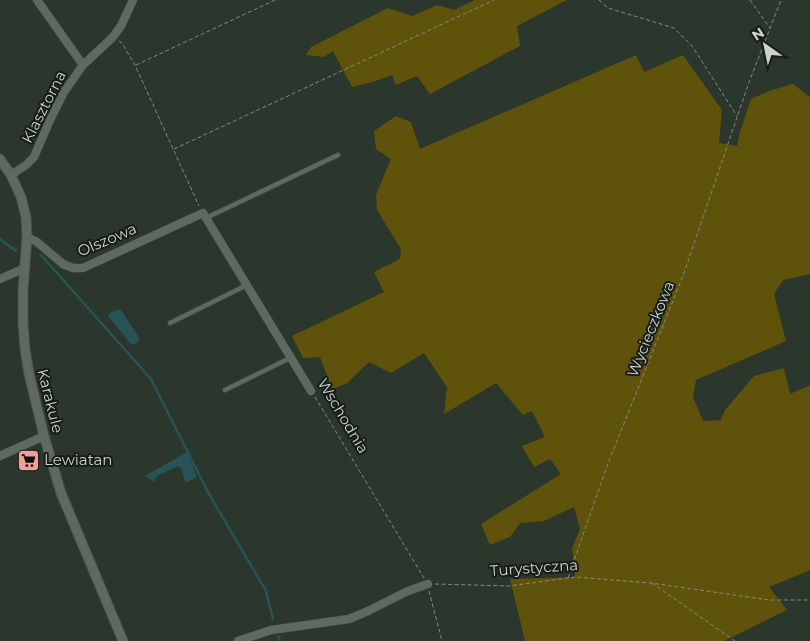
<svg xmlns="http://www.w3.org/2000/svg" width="810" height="641" font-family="Montserrat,sans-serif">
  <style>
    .green { fill: #5f530c }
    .water { fill: #275457 }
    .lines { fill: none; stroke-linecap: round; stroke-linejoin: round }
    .stream { stroke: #275457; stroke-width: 2.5 }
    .service-casing { stroke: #475149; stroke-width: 5.5 }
    .minor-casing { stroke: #475149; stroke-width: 9 }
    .tertiary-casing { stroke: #475149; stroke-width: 11 }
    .path { stroke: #838b84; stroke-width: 1; stroke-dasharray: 4 2.5; stroke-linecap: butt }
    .service { stroke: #5e6a60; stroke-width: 4 }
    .minor { stroke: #5e6a60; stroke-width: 8 }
    .tertiary { stroke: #5e6a60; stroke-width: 9 }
    .labels { text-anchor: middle; stroke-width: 4; stroke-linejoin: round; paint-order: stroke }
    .street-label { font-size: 15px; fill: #ccd3cd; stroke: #171c18 }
    .poi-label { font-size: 15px; fill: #ccd3cd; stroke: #171c18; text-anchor: start }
  </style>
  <rect width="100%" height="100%" fill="#2b362d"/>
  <g class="green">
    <polygon points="475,0 567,0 517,26 520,46 430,94 417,76 396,85 392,75 373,82 352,87 333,51 324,57 306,55 311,47 388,8 412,16 437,5 454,10"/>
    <polygon points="636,55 644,72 683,55 722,110 719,143 737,146 740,132 751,99 769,91 793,84 810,97 810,274 783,280 774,294 786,341 696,380 693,397 703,421 721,420 725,410 754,376 784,368 790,394 810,385 810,570 769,587 787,610 724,641 525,641 510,579 575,577 572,548 580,529 574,507 544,521 520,523 510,537 490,545 481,524 561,474 550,459 534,467 522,446 545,437 532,411 523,415 496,383 444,414 447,387 424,353 391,373 369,362 346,384 332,389 320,357 303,358 292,336 384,292 374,272 400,259 401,249 377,210 376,195 391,159 376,149 374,131 396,116 411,122 420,149"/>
  </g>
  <g class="water">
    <polygon points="119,309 121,310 140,339 134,345 130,343 108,316 108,314"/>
    <polygon points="187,452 197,477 186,483 181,468 178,466 157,476 154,482 145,476"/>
  </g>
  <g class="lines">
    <g class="stream">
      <polyline points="0,239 16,251"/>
      <polyline points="41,255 151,379 209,494 266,591 273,619"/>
      <polyline points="278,636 280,641"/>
    </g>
    <defs>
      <g id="service">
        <polyline points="206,218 338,155"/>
        <polyline points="170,323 247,285"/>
        <polyline points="225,390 290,358"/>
      </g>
      <g id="minor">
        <polyline points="37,0 83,65"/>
        <polyline points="11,175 26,165 34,157 50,120 64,92 83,65 112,38 121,26 133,0"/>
        <polyline points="27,237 37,242 63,264 73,268 83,268 203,213 311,391"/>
        <polyline points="0,279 25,268"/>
        <polyline points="0,456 44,436"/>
        <polyline points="238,641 271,630 349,619 368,611 408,591 428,584"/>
      </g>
      <polyline id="tertiary" points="0,159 11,175 21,197 26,217 27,237 23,291 23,323 25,349 29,374 44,436 61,493 123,641"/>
    </defs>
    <use href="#service" class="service-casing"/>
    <use href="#minor" class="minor-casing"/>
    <use href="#tertiary" class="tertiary-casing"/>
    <g class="path">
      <polyline points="599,0 608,8 674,28 692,46 737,116"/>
      <polyline points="750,0 770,28"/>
      <polyline points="119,41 122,43 135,65 199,206"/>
      <polyline points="136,65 275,0"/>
      <polyline points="174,149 494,0"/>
      <polyline points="315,397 424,578"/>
      <polyline points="568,578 607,466 684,273 748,85 781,0"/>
      <polyline points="652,583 735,641"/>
      <polyline points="435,584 509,586 575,577 651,583 769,600 810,600"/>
      <polyline points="429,591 442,641"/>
    </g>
    <use href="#service" class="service"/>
    <use href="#minor" class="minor"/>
    <use href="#tertiary" class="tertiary"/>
  </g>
  <defs>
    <symbol id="supermarket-square" viewBox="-11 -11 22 22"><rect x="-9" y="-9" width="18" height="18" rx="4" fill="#f59b98" stroke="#171c18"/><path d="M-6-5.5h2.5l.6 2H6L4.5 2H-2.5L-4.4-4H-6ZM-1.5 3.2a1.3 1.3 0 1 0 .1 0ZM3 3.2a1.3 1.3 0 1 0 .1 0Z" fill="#111"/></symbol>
  </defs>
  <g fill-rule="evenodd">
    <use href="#supermarket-square" x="16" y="448" width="25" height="25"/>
  </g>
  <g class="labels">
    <g class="street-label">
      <text transform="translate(44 107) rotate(-63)" y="5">Klasztorna</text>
      <text transform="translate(107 240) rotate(-23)" y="5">Olszowa</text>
      <text transform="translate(651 329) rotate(-68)" y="5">Wycieczkowa</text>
      <text transform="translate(50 401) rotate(76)" y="5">Karakule</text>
      <text transform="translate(343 416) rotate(59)" y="5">Wschodnia</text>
      <text transform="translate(534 568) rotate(-4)" y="5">Turystyczna</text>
    </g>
    <g class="poi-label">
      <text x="44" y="465">Lewiatan</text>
    </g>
  </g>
  <g transform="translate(765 45) rotate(327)" stroke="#171c18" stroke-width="4" paint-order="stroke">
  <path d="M0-4L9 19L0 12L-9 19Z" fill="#ccd3cd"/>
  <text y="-8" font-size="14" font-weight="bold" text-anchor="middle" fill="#ccd3cd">N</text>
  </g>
</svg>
